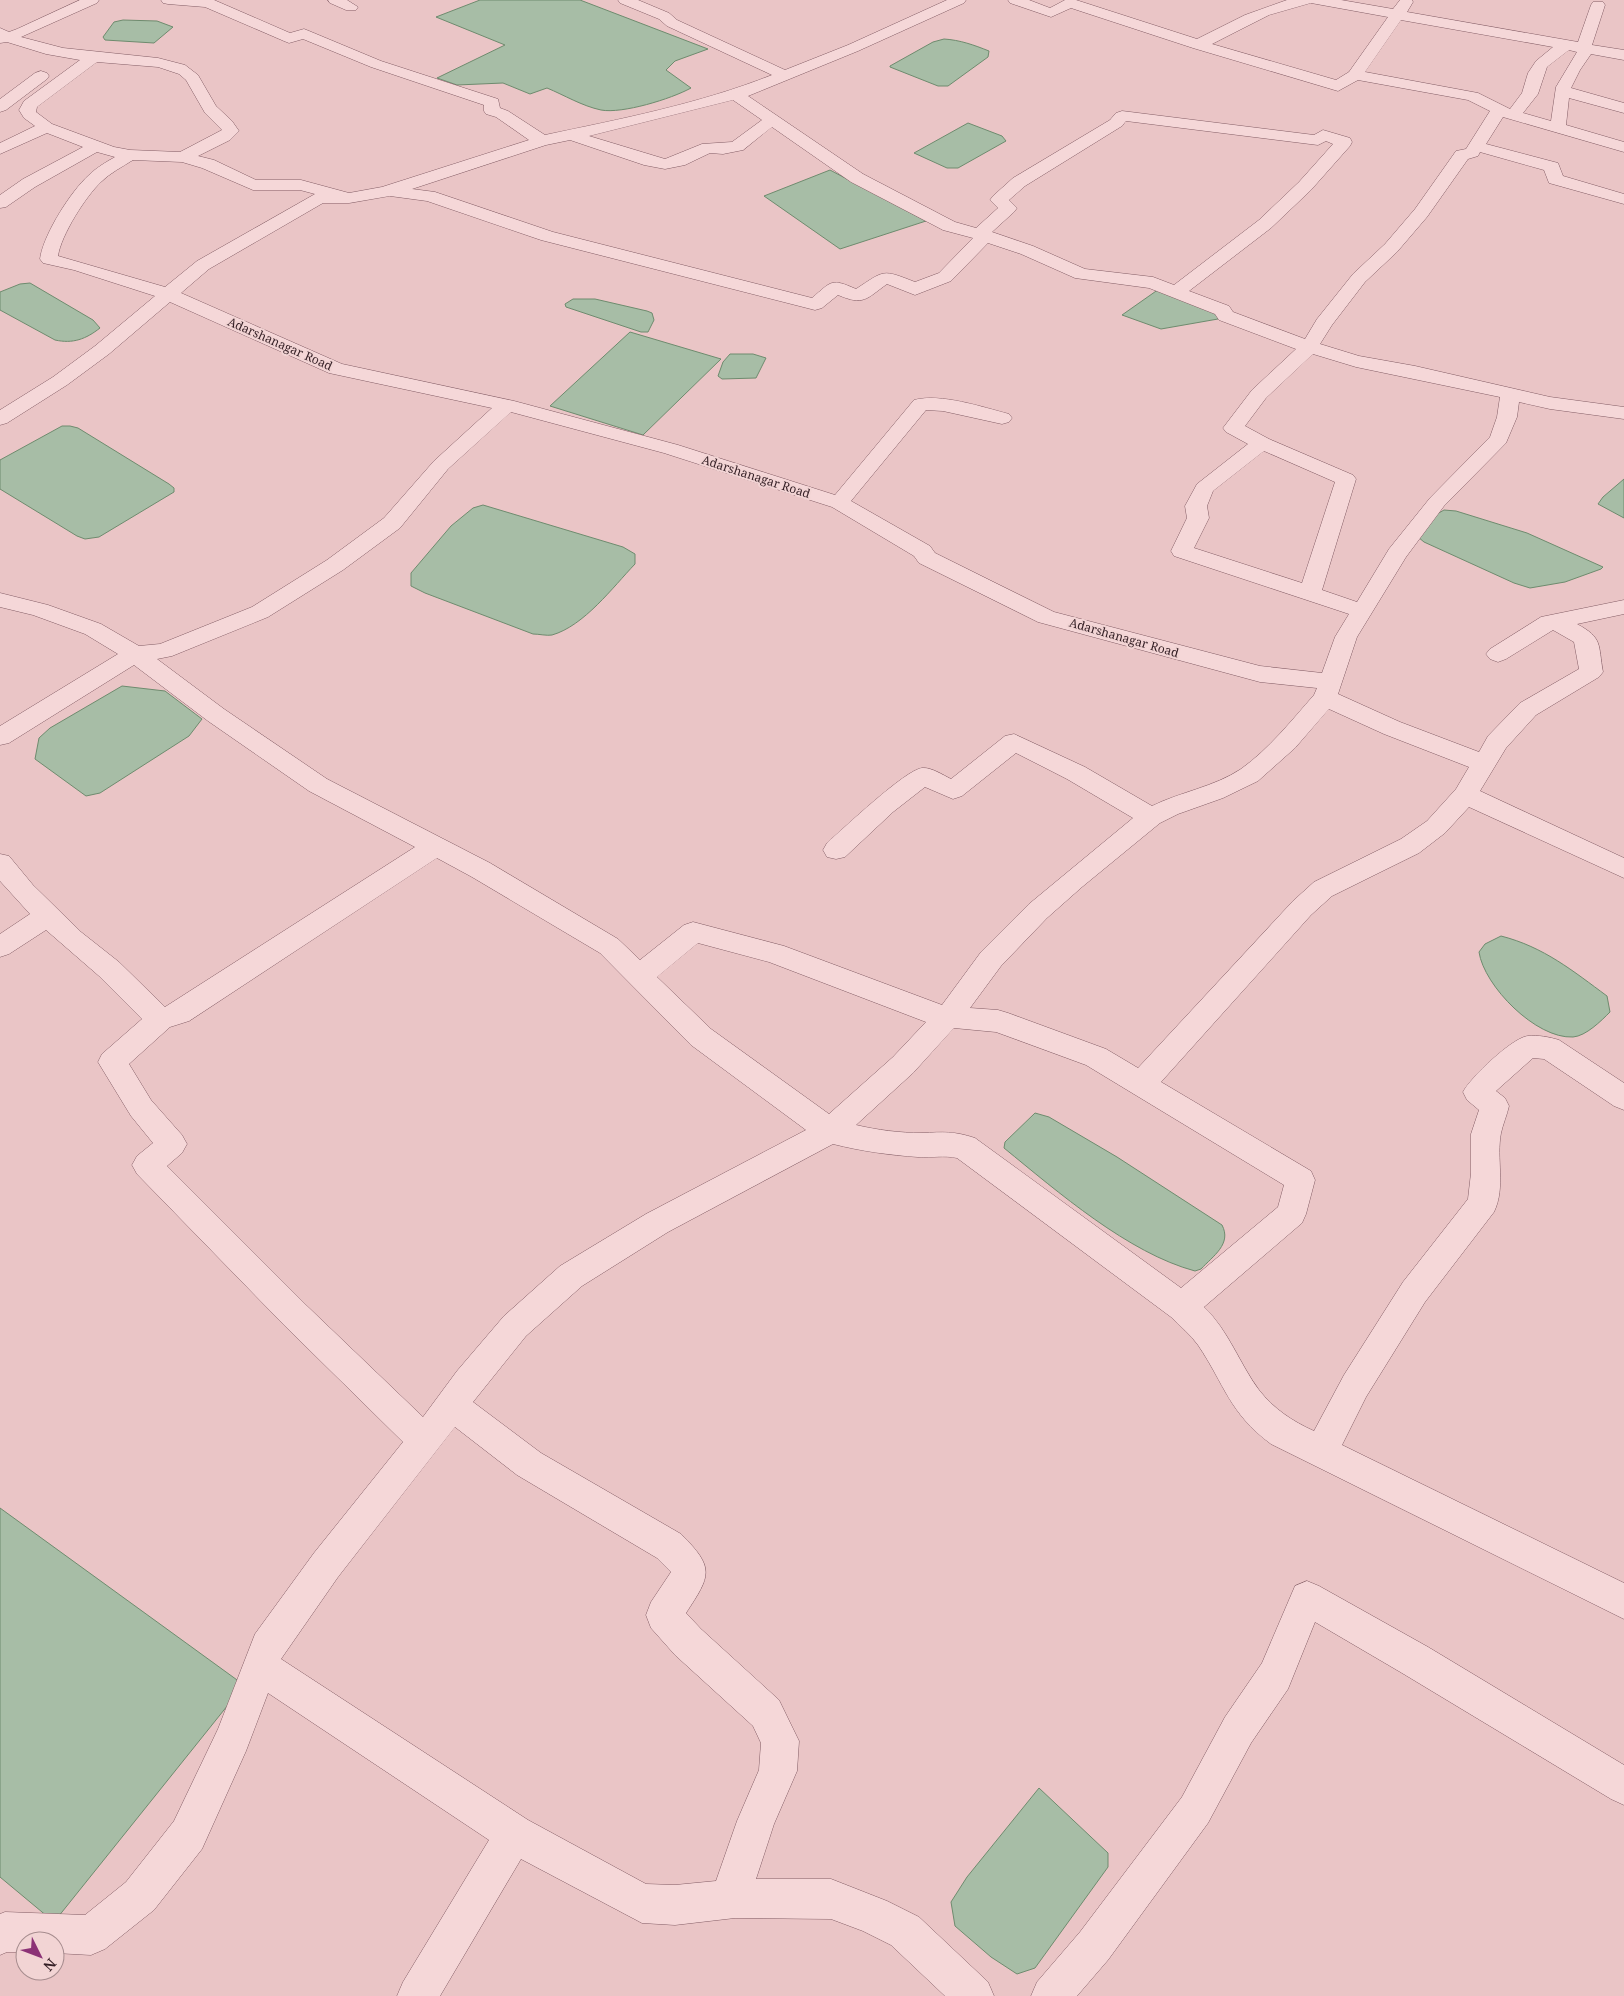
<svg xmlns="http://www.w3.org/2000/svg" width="1624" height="1996" font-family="'Noto Serif',serif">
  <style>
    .water { fill: #a7bda6; stroke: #6e8b6e }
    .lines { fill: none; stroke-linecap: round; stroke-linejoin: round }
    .minor-casing { stroke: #835d65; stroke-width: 1 }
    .minor { fill: #f5d7d8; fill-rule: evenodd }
    .labels { text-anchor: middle; stroke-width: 4; stroke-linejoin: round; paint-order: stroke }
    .far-street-label { font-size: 12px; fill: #341f25; stroke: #f2d4d4 }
  </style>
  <rect width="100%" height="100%" fill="#eac5c6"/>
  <g class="water">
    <path d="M480,0H580L708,49L675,61L666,70L691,88C671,99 622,114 601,110C582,106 564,95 547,88L530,94L503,83L457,85L437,78L505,45L436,17Z"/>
    <polygon points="123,20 157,21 173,27 154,43 105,40 103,37 114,22"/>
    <path d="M944,39C960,40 974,45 989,51L988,57L948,86H938L890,67V66L933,42Z"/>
    <polygon points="968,123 1002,136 1006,141 958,168 947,168 914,153"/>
    <polygon points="830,170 926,221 840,249 764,196"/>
    <path d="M30,283L93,320L100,328C86,339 73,344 55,340L0,310V292L20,284Z"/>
    <polygon points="1159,289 1218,310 1218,319 1161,329 1122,315"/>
    <polygon points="573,299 595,299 647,311 652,313 654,320 648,332 641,332 566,307 565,304"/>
    <polygon points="630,332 721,359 643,435 550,406"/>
    <polygon points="730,354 753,354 766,358 756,378 722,379 718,376 723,362"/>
    <polygon points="62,426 70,426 78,428 169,484 174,488 174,492 99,537 85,539 77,536 0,489 0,460"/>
    <polygon points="1624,479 1624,518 1598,504 1603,497"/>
    <path d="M483,505L623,547L635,554V564C613,587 584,626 552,635C547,636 539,634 533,634L425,593L411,586V573L451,526L473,508Z"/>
    <polygon points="1444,510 1456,511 1527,533 1603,567 1601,569 1565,582 1530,588 1514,583 1424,542 1418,537 1437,514"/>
    <polygon points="122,686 165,691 202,719 189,736 100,793 86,796 35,759 39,738 50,728"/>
    <path d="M1501,936C1544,947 1573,971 1607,996L1610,1012C1601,1021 1586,1036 1573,1037C1536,1039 1484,986 1479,952L1485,944Z"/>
    <path d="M1035,1113L1049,1117L1117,1157L1222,1225C1232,1244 1213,1256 1201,1269L1195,1271C1128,1253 1058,1192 1004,1148L1005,1142Z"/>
    <polygon points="0,1508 244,1685 54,1922 0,1877"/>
    <polygon points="1039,1788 1108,1853 1108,1867 1035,1968 1017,1974 991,1957 955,1926 951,1902 967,1877"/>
  </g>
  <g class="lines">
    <defs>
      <g id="minor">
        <path d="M80,0H99L97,3L21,37L63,48L158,58L185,65L198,75L216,106L232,121L239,131L230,140L198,156L214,160L256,180H301L349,193L382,187L529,140L496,117L486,114L484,111V105L371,67L303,39L289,43L284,41L205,7L168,4L163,3L161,0H214L290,33L304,29L309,31L381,61L498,99L500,108L508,111L545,135C621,119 699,104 772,75L667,26L659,19L620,3L618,0H638L669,13L677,20L785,70L848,45L947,0H966L964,3L858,51L748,96L863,174L955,222L976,228L998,208L990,200L993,196L1013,178L1110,120L1116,113L1122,111L1314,135L1323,130L1350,138L1352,142L1350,146L1311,190L1271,228L1189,291L1229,306L1233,312L1305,339L1317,319L1353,274L1385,244L1415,209L1456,151L1466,149L1490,111L1468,100L1358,80L1338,91L1193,48L1071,8L1051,17L1010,3L1008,0H1029L1050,8L1065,0H1076L1197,39L1245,15L1287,0H1341L1393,9L1400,0H1412L1413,2L1407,12L1578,42L1591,5L1593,2H1603L1605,5L1592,45L1624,50V60L1591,54L1580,70L1571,88L1624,103V113L1569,98L1566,125L1624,142V152L1503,117L1486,144L1558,163L1563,176L1624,194V204L1549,183L1544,170L1480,152L1478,156L1468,159L1427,217L1397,252L1365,282L1332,325L1320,344L1359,356L1415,366L1550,397L1624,407V419L1550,409L1519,402L1517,417L1506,443L1444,506L1406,557L1357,637L1338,694L1400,722L1479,752L1488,736L1520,703L1579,669L1574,642L1553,630L1506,659L1498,662L1490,659L1486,654L1490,649L1541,617L1624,600V614L1577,624C1603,638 1598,644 1603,672L1599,677L1536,715L1506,748L1480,791L1624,858V878L1469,807L1445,833L1419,853L1332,896L1311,915L1161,1082L1311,1171L1315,1180L1306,1214L1302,1223L1204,1307C1229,1331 1239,1363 1259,1390C1274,1409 1292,1421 1314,1431L1344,1375L1403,1282L1468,1199L1471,1173V1134L1479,1110L1467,1100L1463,1092C1470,1078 1513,1037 1528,1036C1538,1035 1549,1037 1559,1040L1624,1083V1110L1614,1106L1544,1059L1533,1058L1496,1091L1505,1098L1509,1106C1507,1115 1503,1124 1501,1133C1496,1159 1506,1187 1494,1212L1425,1302L1366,1397L1342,1445L1624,1583V1619L1271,1444C1229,1413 1225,1385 1198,1345C1190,1334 1180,1326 1171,1317L957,1158C944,1155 932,1158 918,1157C889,1155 861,1151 833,1144L668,1232L582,1286L526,1336L473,1402L541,1453L681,1534C715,1568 711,1575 686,1613L701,1629L779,1700L799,1741L797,1771L774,1824L756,1879H831L887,1901L919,1917L988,1982L994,1996H945L891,1945L863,1931L831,1919L735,1918L675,1925L642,1923L521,1859L440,1996H397L403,1982L489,1840L268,1693L246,1751L202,1849L154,1910L105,1949L91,1955L55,1953V1941H25V1952H7L0,1955V1914L5,1912L85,1915L126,1882L174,1821L218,1729L255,1634L314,1553L403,1442L284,1325L137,1174L132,1165L137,1156L153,1143L131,1116L98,1062L102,1054L142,1019L99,976L46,930L9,954L0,957V934L30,914L0,881V854L9,856L33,885L81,932L119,962L165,1007L415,847L309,791L208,721L134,665L9,743L0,745V726L118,654L85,634L33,615L0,607V593L48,605L101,624L139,646L160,644L252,607L327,560L384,518L434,461L492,408L329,373L170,302L109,354L67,385L7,423L0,425V410L53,377L95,346L155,296L74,270L43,263L40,259C43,235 71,191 89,175C96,168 106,162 115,157L97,152L35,187L6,207L0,208V195L23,179L83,147L47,133L0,154V143L35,126L24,118L19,110L24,101L80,60L46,54L7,42L0,43V28L9,32L17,29ZM1311,3L1388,17L1349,72L1336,80L1212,44L1269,15ZM1401,20L1553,47L1536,61L1528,73L1522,93L1510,109L1478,93L1365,72ZM1569,50L1577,52L1556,87L1551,121L1523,113L1538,94L1547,67ZM97,62L158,67L179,74L186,80L205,113L222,130L180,152L130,150L114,147L52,124L36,112L37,107ZM733,100L762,120L732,142L702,144L665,159L589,136ZM1126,121L1318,145L1326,141L1333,144L1299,182L1259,220L1174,285L1153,277L1085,269L1033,246L992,232L1014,212L1017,208L1009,200L1025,186L1122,126ZM772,127L851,182L943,230L973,238L939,273L915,282C882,269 885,270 856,289C831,278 832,281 812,298L553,232L435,192L412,189L546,145L570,140L644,165L665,169L685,165L710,153L723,154L743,150ZM133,160L182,162L202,168L253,190H300L315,194L197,261L165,287L58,256C61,235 86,196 101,182C110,173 122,167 133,160ZM390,196L427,201L541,240L815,310L822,308L838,295C864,306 866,299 887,284L915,295L951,281L988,243L1021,254L1075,278L1149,288L1215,314L1219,320L1296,349L1252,390L1223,428L1226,432L1248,444L1197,484L1185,506L1187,518L1171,551L1174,556L1349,614L1335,637L1322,673L1260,666L1054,612L935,553L930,546L851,501L926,410L943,411L1002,424L1009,422L1012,418L1009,414C982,407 941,393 914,400L835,495L678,445L514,401L342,364L181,293L209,269L323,203H349ZM1313,354L1356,367L1500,397L1497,417L1490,437L1430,498L1389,549L1357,602L1322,590L1356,479L1353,475L1269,439L1245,426L1266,398ZM511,412L664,453L832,507L914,556L919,563L1038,622L1260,682L1317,688L1314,695C1292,720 1269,749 1241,769C1214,787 1180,792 1152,806L1085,767L1014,734L1005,736L951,779C943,775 931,767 922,768C905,770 843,829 827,843L823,850L827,857L836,859L845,857L893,812L925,787L953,799L962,796L1016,753L1067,779L1133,818L1029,904L981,952L942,1005L784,946L693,922L684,925L640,960L618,939L490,863L327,779L224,709L157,659L172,656L268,617L343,570L400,528L448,469ZM1264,451L1335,482L1302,583L1194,548L1209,518L1207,506L1213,491ZM1329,709L1384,734L1469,767L1456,789L1427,821L1401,839L1314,882L1293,901L1138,1068L1106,1049L1008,1013L998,1010L970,1008L1001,966L1047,918L1082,887L1160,823L1178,814L1223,798L1258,781L1295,748ZM437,858L472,877L600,953L691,1045L806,1130L646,1214L560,1266L504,1316L457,1371L423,1417L306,1305L167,1166L182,1153L187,1144L182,1135L151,1100L129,1064L170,1027L189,1021ZM698,943L769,962L926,1022L893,1057L829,1114L711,1029L657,977ZM954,1028L996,1032L1086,1065L1284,1185L1278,1207L1181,1288L975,1138C954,1131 943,1132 922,1133C900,1133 877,1130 856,1125L913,1073ZM455,1427L517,1475L657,1558L671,1572L651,1602L646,1615L651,1628L675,1655L753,1726L761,1743L759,1770L737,1821L716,1881L675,1885L646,1884L528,1820L281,1659L338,1577Z"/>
        <polygon points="328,0 347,0 358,7 356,10 346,10 330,3"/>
        <polygon points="41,71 47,73 49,76 47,79 6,110 0,112 0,99 35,73"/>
        <polygon points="1307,1581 1319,1586 1428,1647 1624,1765 1624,1805 1611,1799 1402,1673 1315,1622 1288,1689 1251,1743 1208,1823 1108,1960 1077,1996 1031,1996 1037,1982 1080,1932 1182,1797 1225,1717 1262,1663 1295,1586"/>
      </g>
    </defs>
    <use href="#minor" class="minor-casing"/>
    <use href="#minor" class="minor"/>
  </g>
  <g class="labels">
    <g class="far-street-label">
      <text transform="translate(280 344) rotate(24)" y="4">Adarshanagar Road</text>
      <text transform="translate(756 477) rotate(18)" y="4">Adarshanagar Road</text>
      <text transform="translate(1124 638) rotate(16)" y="4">Adarshanagar Road</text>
    </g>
  </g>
  <g transform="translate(40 1956) rotate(132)"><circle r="24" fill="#f2d4d4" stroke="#a68c8e"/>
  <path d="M0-4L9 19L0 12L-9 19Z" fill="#8c3276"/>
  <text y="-8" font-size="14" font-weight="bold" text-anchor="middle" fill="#341f25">N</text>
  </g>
</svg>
